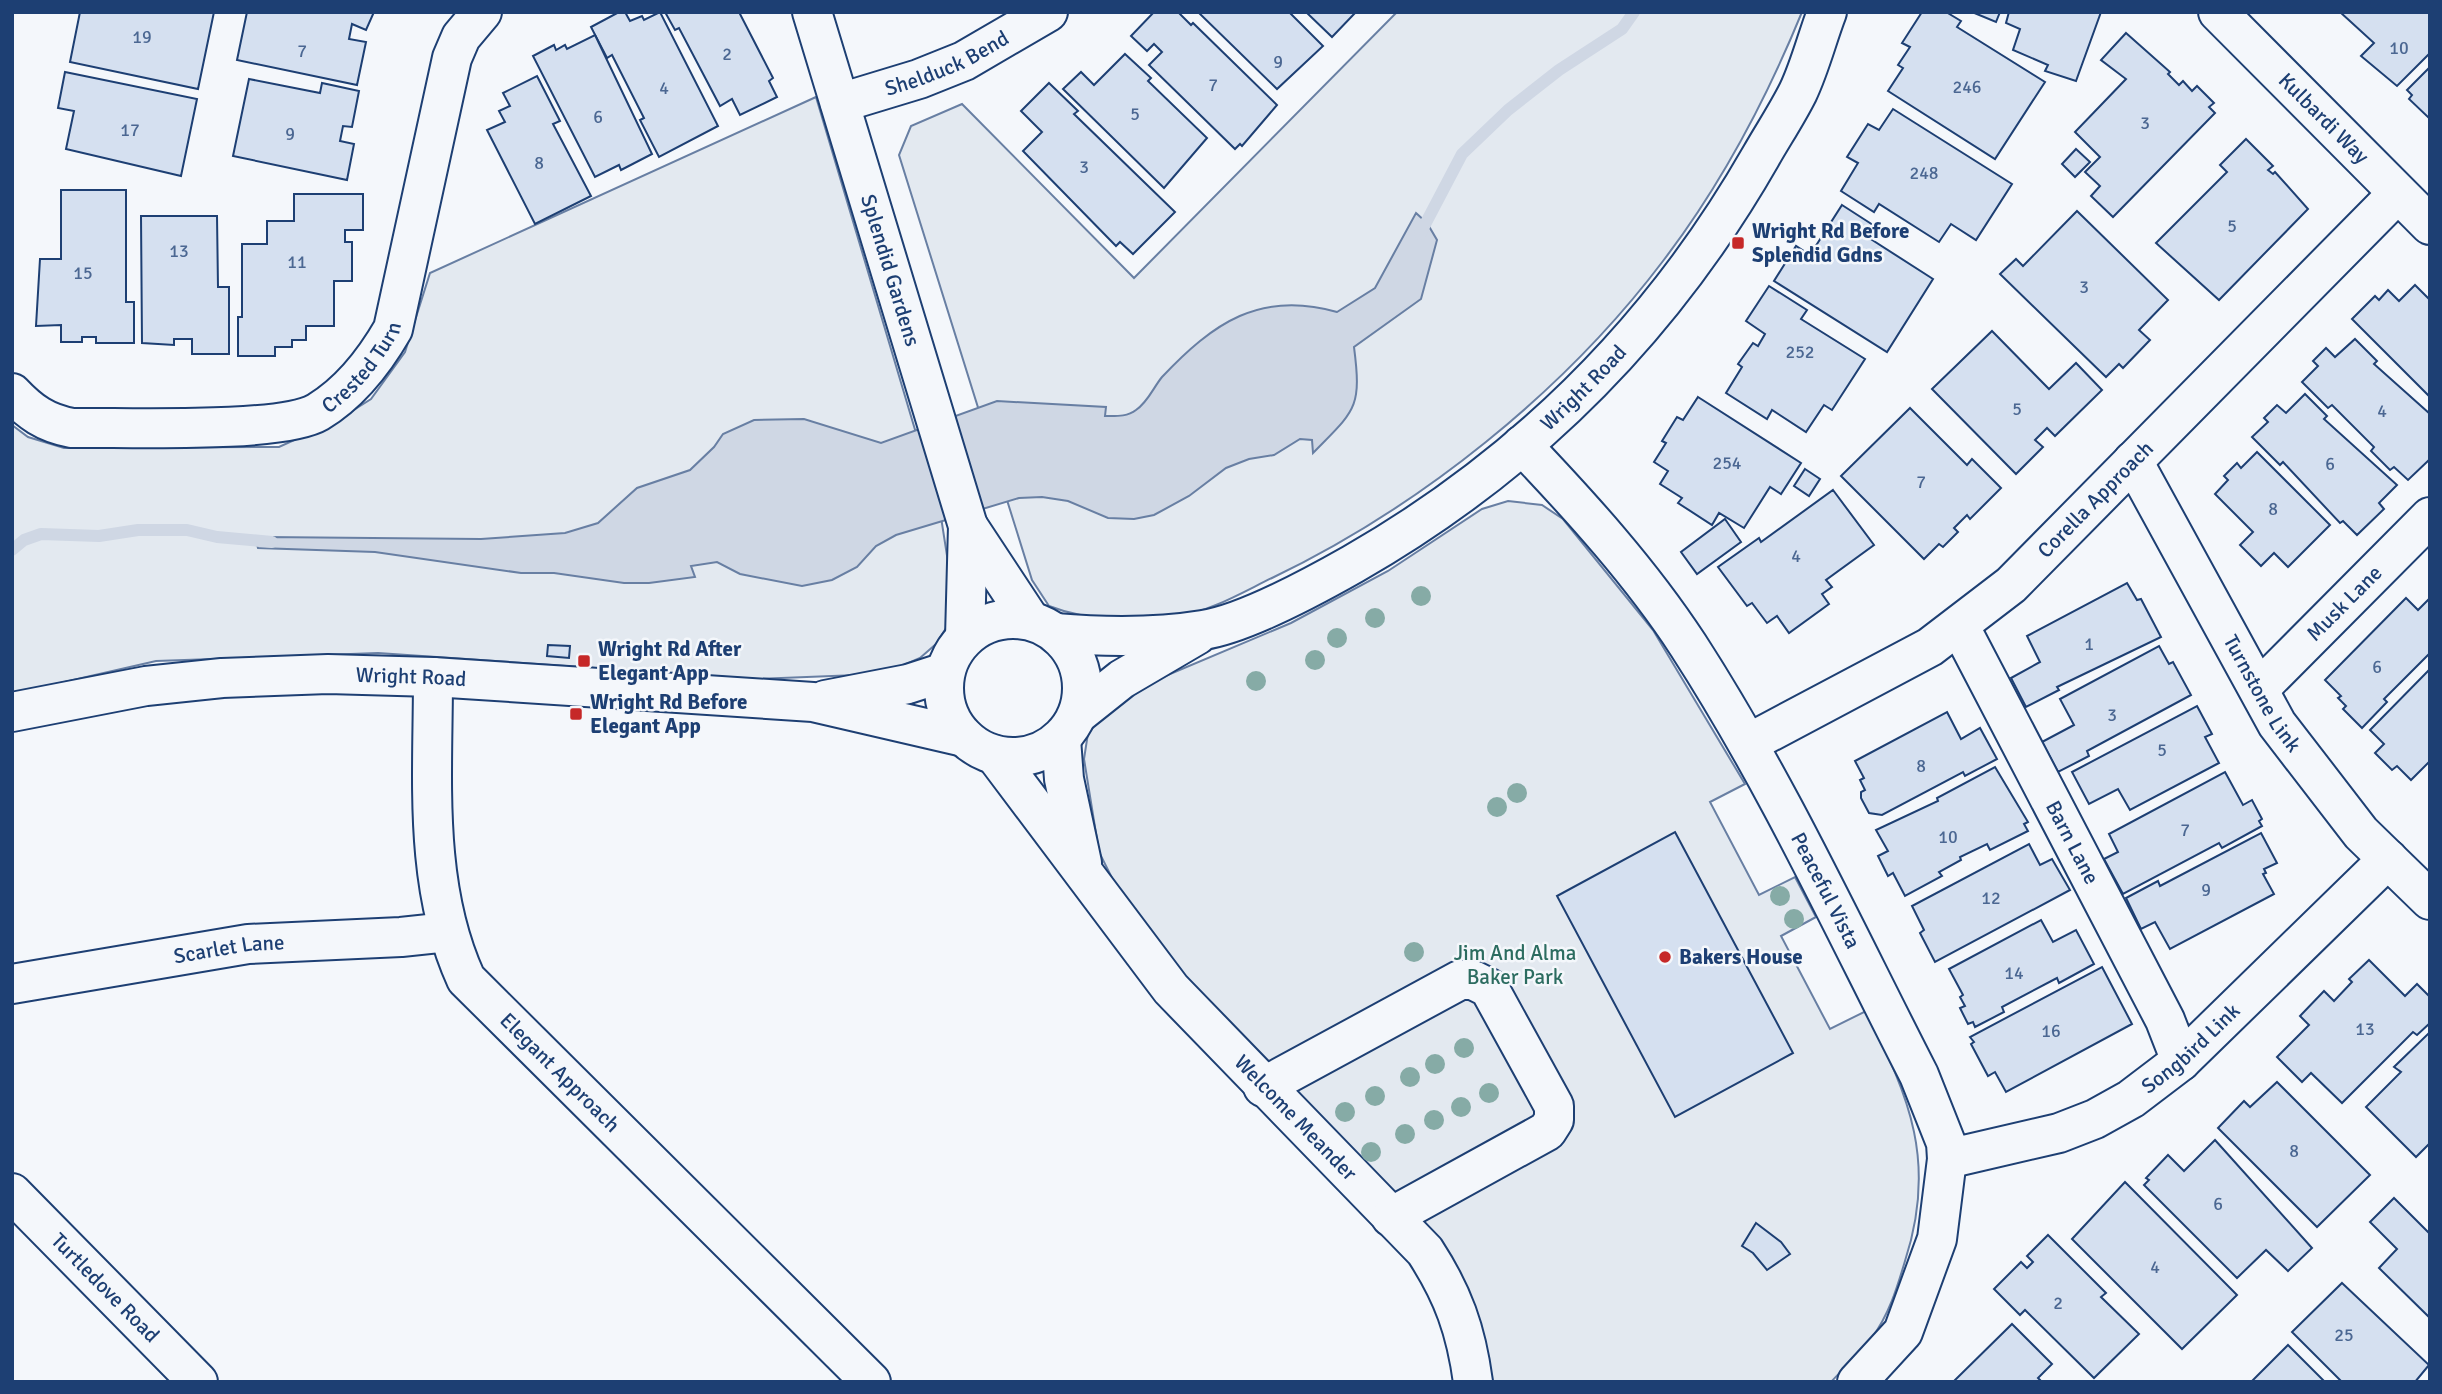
<svg xmlns="http://www.w3.org/2000/svg" width="2442" height="1394" font-family="Signika,sans-serif">
  <style>
    .green { fill: #e3e9f0; stroke: #687fa3; stroke-width: 2 }
    .water { fill: #cfd7e4; stroke: #687fa3; stroke-width: 2 }
    .lines { fill: none; stroke-linecap: round; stroke-linejoin: round }
    .stream { stroke: #cfd7e4; stroke-width: 12 }
    .building { fill: #d5e0f0; stroke: #1d3f73; stroke-width: 2 }
    .minor-casing { stroke: #1d3f73; stroke-width: 42 }
    .minor { stroke: #f4f7fb; stroke-width: 38 }
    .tree { fill: #86aba6 }
    .poi-dot { fill: #c62828; stroke: #f4f7fb; stroke-width: 2.5 }
    .labels { text-anchor: middle; stroke-width: 5; stroke-linejoin: round; paint-order: stroke }
    .number-label { font-size: 18px; fill: #4b6792 }
    .street-label { font-size: 21px; fill: #1d3f73; stroke: #f4f7fb }
    .poi-label { font-size: 21px; font-weight: bold; fill: #1d3f73; stroke: #f4f7fb; text-anchor: start }
    .park-label { font-size: 21px; fill: #2c6c60; stroke: #f4f7fb }
  </style>
  <rect width="100%" height="100%" fill="#f4f7fb"/>
  <g class="green">
    <path d="M1397,12H1802C1766,100 1721,185 1663,261C1564,392 1420,507 1272,578C1243,592 1211,611 1179,616C1136,621 1090,622 1049,606L1032,580L899,155L911,126L962,104L1134,278Z"/>
    <polygon points="816,97 941,517 948,562 948,625 936,644 920,658 883,674 755,679 378,653 156,661 12,694 12,425 28,437 64,448 279,447 336,421 371,399 405,352 430,273"/>
    <path d="M1508,501L1542,505L1563,519L1653,630L1745,784L1710,802L1759,895L1795,877L1816,917L1781,936L1830,1029L1866,1011C1910,1098 1937,1163 1905,1261C1897,1288 1889,1315 1871,1339C1859,1354 1844,1368 1831,1382H1491C1483,1331 1475,1297 1447,1253L1186,979L1115,884L1099,852L1084,759L1088,733L1102,711L1144,685L1291,623L1388,571L1482,509Z"/>
  </g>
  <path class="water" d="M1416,213L1427,223L1437,240L1421,299L1354,347C1362,409 1355,410 1313,453L1312,440L1300,439L1274,455L1249,459L1226,468L1189,496L1154,515L1134,519L1108,518L1068,501L1042,497L1019,498L896,535L876,546L857,567L832,580L802,586L740,574L717,562L691,566L695,577L649,583H624L554,573H521L375,552L258,548L256,541L265,537L481,539L565,533L598,523L637,488L690,470L714,447L723,434L754,420L804,419L881,443L997,401L1106,407L1105,416C1116,416 1127,417 1136,410C1148,402 1153,388 1162,377C1213,323 1260,290 1337,312L1375,288Z"/>
  <g class="lines">
    <g class="stream">
      <polyline points="1420,234 1462,154 1508,110 1559,70 1622,29 1634,12"/>
      <polyline points="12,550 24,540 41,534 99,536 138,530 187,530 217,537 272,542"/>
    </g>
  </g>
  <g class="building">
    <polygon points="80,12 214,12 198,89 70,62"/>
    <polygon points="247,12 374,12 366,30 352,24 349,39 366,42 357,85 237,60"/>
    <polygon points="619,12 625,12 630,21 642,16 644,20 660,12 718,126 659,157 640,120 644,118 612,55 607,58 591,27"/>
    <polygon points="665,12 739,12 773,78 769,81 777,97 740,115 732,99 720,106 679,28 675,30"/>
    <polygon points="1154,12 1178,12 1191,25 1193,23 1277,105 1242,146 1240,144 1235,149 1149,65 1162,52 1154,44 1147,51 1131,36"/>
    <polygon points="1198,12 1289,12 1323,46 1277,89"/>
    <polygon points="1306,12 1356,12 1332,37"/>
    <polygon points="1922,12 1946,12 1961,21 1957,27 2045,82 1995,159 1888,91 1903,68 1898,65 1910,47 1902,43"/>
    <polygon points="1972,12 2000,12 1996,22"/>
    <polygon points="2009,12 2101,12 2076,81 2045,71 2048,65 2013,50 2020,29 2006,23"/>
    <polygon points="2340,12 2430,12 2430,53 2397,86 2361,56 2374,43"/>
    <polygon points="2126,33 2170,72 2168,74 2179,85 2183,81 2192,91 2197,86 2214,103 2209,107 2215,113 2113,217 2091,196 2100,186 2085,172 2100,157 2075,132 2126,79 2101,60"/>
    <polygon points="595,35 652,154 621,170 619,165 595,177 533,56 554,45 556,50 565,45 567,49"/>
    <polygon points="1125,54 1151,78 1148,81 1207,138 1164,188 1063,89 1081,72 1094,85"/>
    <polygon points="2430,67 2430,119 2409,99 2412,95 2407,90"/>
    <polygon points="65,72 197,99 181,176 66,149 74,111 58,108"/>
    <polygon points="537,76 560,121 553,124 591,196 535,224 487,130 505,122 499,111 510,106 503,93"/>
    <polygon points="249,79 320,93 322,83 359,91 352,127 343,126 340,141 354,144 347,180 233,156"/>
    <polygon points="1049,83 1078,111 1074,114 1175,212 1133,254 1120,242 1116,246 1023,151 1042,132 1021,111"/>
    <polygon points="1893,109 2012,184 1976,240 1951,224 1939,242 1879,204 1874,212 1841,191 1858,163 1847,157 1868,124 1879,130"/>
    <polygon points="2246,139 2273,166 2268,170 2273,174 2275,172 2308,209 2219,300 2156,243 2227,172 2220,165"/>
    <polygon points="2076,149 2090,162 2075,177 2062,164"/>
    <polygon points="61,190 126,190 126,302 134,302 134,343 96,343 96,337 82,337 82,342 61,342 61,325 36,326 40,259 61,259"/>
    <polygon points="294,194 363,194 363,230 345,230 345,242 352,242 352,281 334,281 334,326 306,326 306,340 292,340 292,347 275,347 275,356 238,356 238,317 242,317 242,244 267,244 267,221 294,221"/>
    <polygon points="1842,205 1873,225 1866,236 1933,279 1887,352 1774,281 1796,246 1810,255"/>
    <polygon points="2077,211 2168,300 2139,330 2150,340 2123,368 2119,364 2106,377 2000,274 2016,259 2023,266"/>
    <polygon points="141,216 217,216 218,287 229,287 229,354 192,354 192,339 174,339 174,345 142,343"/>
    <polygon points="2415,285 2430,300 2430,397 2352,319 2375,296 2379,300 2388,290 2399,301"/>
    <polygon points="1769,286 1807,310 1801,319 1865,359 1832,410 1824,405 1806,432 1772,410 1767,419 1726,393 1742,367 1738,364 1753,343 1758,346 1765,334 1746,321"/>
    <polygon points="1992,331 2049,389 2076,363 2102,390 2055,436 2047,428 2035,440 2043,447 2016,474 1932,389"/>
    <polygon points="2355,339 2377,361 2374,364 2430,414 2430,459 2408,480 2394,467 2390,470 2371,451 2374,447 2332,405 2328,408 2302,382 2318,366 2313,361 2326,348 2335,357"/>
    <polygon points="2305,394 2327,416 2324,419 2397,485 2379,503 2384,509 2357,535 2343,521 2340,523 2283,462 2280,465 2252,437 2268,422 2264,418 2277,405 2286,413"/>
    <polygon points="1698,397 1801,463 1781,494 1770,487 1744,528 1719,513 1712,525 1678,503 1682,498 1660,484 1668,471 1654,462 1666,443 1662,441 1677,417 1683,420"/>
    <polygon points="1910,408 1967,465 1972,459 2001,488 1970,519 1967,515 1954,528 1958,532 1943,547 1939,544 1924,559 1841,476"/>
    <polygon points="2257,452 2330,525 2288,567 2274,553 2261,566 2240,545 2253,532 2215,494 2228,480 2224,476 2237,463 2241,468"/>
    <polygon points="1805,469 1820,479 1809,496 1794,486"/>
    <polygon points="1833,490 1874,545 1826,580 1832,587 1822,594 1829,604 1789,633 1777,616 1767,623 1752,603 1747,606 1718,567 1759,538 1761,542"/>
    <polygon points="1725,519 1741,542 1697,574 1681,552"/>
    <polygon points="2127,583 2137,600 2141,599 2161,637 2057,687 2059,690 2026,707 2011,678 2040,662 2027,636"/>
    <polygon points="2406,598 2418,610 2430,598 2430,653 2384,699 2387,702 2362,728 2343,709 2346,706 2338,698 2341,696 2325,680"/>
    <polygon points="548,645 570,646 569,658 547,656"/>
    <polygon points="2159,646 2169,664 2173,662 2191,695 2087,751 2089,756 2058,772 2042,742 2074,725 2060,699"/>
    <polygon points="2430,669 2430,761 2411,780 2397,766 2392,770 2375,753 2384,744 2370,730"/>
    <polygon points="2197,706 2212,734 2205,737 2219,763 2130,810 2118,789 2089,804 2072,772"/>
    <polygon points="1947,712 1961,739 1980,728 1997,759 1965,776 1963,772 1882,815 1869,813 1861,798 1861,792 1865,790 1860,780 1864,778 1855,761"/>
    <polygon points="1995,767 2028,822 2024,824 2028,831 1990,850 1987,844 1960,857 1961,860 1939,872 1942,876 1905,896 1893,873 1888,876 1878,856 1888,851 1876,830 1938,801 1937,798"/>
    <polygon points="2225,772 2243,805 2252,800 2262,819 2259,821 2262,826 2222,848 2219,843 2123,894 2104,859 2118,852 2109,834"/>
    <polygon points="1675,832 1793,1053 1675,1117 1557,896"/>
    <polygon points="2261,833 2277,863 2264,869 2266,873 2263,874 2274,894 2170,949 2155,922 2141,929 2126,898 2158,881 2160,886"/>
    <polygon points="2029,844 2040,865 2052,859 2070,890 1935,962 1920,933 1924,930 1912,906"/>
    <polygon points="2041,920 2053,942 2076,930 2094,964 2059,983 2057,978 2002,1007 2004,1012 1975,1027 1973,1022 1968,1024 1960,1008 1965,1006 1960,997 1963,995 1949,969"/>
    <polygon points="2369,960 2405,996 2417,984 2430,997 2430,1023 2417,1035 2413,1032 2342,1103 2311,1073 2302,1082 2277,1057 2309,1025 2300,1016 2324,991 2334,1001 2352,982 2349,979"/>
    <polygon points="2102,967 2132,1024 2006,1092 1995,1072 1988,1076 1971,1044 1974,1042 1970,1037"/>
    <polygon points="2430,1032 2430,1143 2416,1157 2366,1107 2401,1072 2394,1067"/>
    <polygon points="2277,1082 2370,1175 2317,1227 2218,1128 2244,1101 2250,1107"/>
    <polygon points="2215,1140 2312,1248 2288,1271 2266,1250 2237,1278 2144,1185 2149,1180 2146,1178 2168,1155 2184,1171"/>
    <polygon points="2125,1182 2237,1295 2182,1349 2072,1239"/>
    <polygon points="2394,1198 2430,1234 2430,1318 2379,1268 2397,1249 2370,1222"/>
    <polygon points="1756,1223 1781,1242 1790,1254 1767,1270 1753,1253 1742,1246"/>
    <polygon points="2048,1235 2106,1293 2101,1297 2139,1334 2094,1378 2025,1310 2020,1315 1994,1289 2021,1262 2027,1268 2033,1262 2027,1256"/>
    <polygon points="2342,1283 2429,1365 2415,1382 2342,1382 2292,1332"/>
    <polygon points="2012,1324 2052,1364 2038,1378 2042,1382 1953,1382"/>
    <polygon points="2288,1345 2325,1382 2251,1382"/>
  </g>
  <g class="lines">
    <defs>
      <g id="minor">
        <path id="s1" d="M812,12L968,526L965,637"/>
        <path id="s2" d="M2218,12L2430,225"/>
        <path id="s3" d="M840,103L919,79L964,61L1048,12"/>
        <path id="s4" d="M12,393C30,412 45,423 72,428C121,427 281,434 318,412C351,392 374,362 393,329L452,58L461,37L482,12"/>
        <path id="s5" d="M1522,445C1581,507 1641,573 1688,645C1776,781 1845,931 1919,1075L1946,1143L1947,1159L1937,1239L1903,1332L1857,1382"/>
        <path id="s6" d="M2133,461L2277,724L2361,833L2430,900"/>
        <polyline points="968,526 1030,620"/>
        <circle cx="1013" cy="688" r="69"/>
        <path id="s7" d="M1960,627L2165,1020L2181,1061"/>
        <path id="s8" d="M1055,633C1104,637 1154,638 1203,630C1244,624 1316,585 1353,564C1526,465 1662,329 1761,156C1773,135 1787,114 1798,92C1810,67 1817,38 1827,12"/>
        <path id="s9" d="M433,677C433,778 423,885 466,979L871,1382"/>
        <path id="s10" d="M2259,689L2430,517"/>
        <polyline points="825,700 908,684 945,672"/>
        <path id="s11" d="M12,712L146,686L222,678L328,674L433,677L813,702L964,737"/>
        <polyline points="1078,714 1122,679 1197,635"/>
        <polyline points="1061,739 1064,779 1082,863"/>
        <path id="s12" d="M1749,743L1930,647L2011,585L2397,194"/>
        <path id="s13" d="M995,755L1171,989L1425,1251C1453,1294 1466,1330 1473,1382"/>
        <path id="s14" d="M12,984L248,944L401,937L448,932"/>
        <polyline points="1263,1087 1460,980 1473,980 1489,988 1554,1106 1554,1120 1547,1131 1391,1217"/>
        <path id="s15" d="M1947,1159L2059,1133L2095,1119L2131,1099L2181,1061L2388,859"/>
        <path id="s16" d="M12,1193L198,1382"/>
      </g>
    </defs>
    <use href="#minor" class="minor-casing"/>
    <use href="#minor" class="minor"/>
  </g>
  <g class="tree">
    <circle cx="1421" cy="596" r="10"/>
    <circle cx="1375" cy="618" r="10"/>
    <circle cx="1337" cy="638" r="10"/>
    <circle cx="1315" cy="660" r="10"/>
    <circle cx="1256" cy="681" r="10"/>
    <circle cx="1517" cy="793" r="10"/>
    <circle cx="1497" cy="807" r="10"/>
    <circle cx="1780" cy="896" r="10"/>
    <circle cx="1794" cy="919" r="10"/>
    <circle cx="1414" cy="952" r="10"/>
    <circle cx="1464" cy="1048" r="10"/>
    <circle cx="1435" cy="1064" r="10"/>
    <circle cx="1410" cy="1077" r="10"/>
    <circle cx="1489" cy="1093" r="10"/>
    <circle cx="1375" cy="1096" r="10"/>
    <circle cx="1461" cy="1107" r="10"/>
    <circle cx="1345" cy="1112" r="10"/>
    <circle cx="1434" cy="1120" r="10"/>
    <circle cx="1405" cy="1134" r="10"/>
    <circle cx="1371" cy="1152" r="10"/>
  </g>
  <g class="poi-dot">
    <rect x="1731" y="236" width="14" height="14" rx="3.5"/>
    <rect x="577" y="654" width="14" height="14" rx="3.5"/>
    <rect x="569" y="707" width="14" height="14" rx="3.5"/>
    <circle cx="1665" cy="957" r="7"/>
  </g>
  <g class="labels">
    <g class="number-label">
      <text x="142" y="43">19</text>
      <text x="2399" y="54">10</text>
      <text x="302" y="57">7</text>
      <text x="727" y="60">2</text>
      <text x="1278" y="68">9</text>
      <text x="1213" y="91">7</text>
      <text x="1967" y="93">246</text>
      <text x="664" y="94">4</text>
      <text x="1135" y="120">5</text>
      <text x="598" y="123">6</text>
      <text x="2145" y="129">3</text>
      <text x="130" y="136">17</text>
      <text x="290" y="140">9</text>
      <text x="539" y="169">8</text>
      <text x="1084" y="173">3</text>
      <text x="1924" y="179">248</text>
      <text x="2232" y="232">5</text>
      <text x="179" y="257">13</text>
      <text x="297" y="268">11</text>
      <text x="83" y="279">15</text>
      <text x="2084" y="293">3</text>
      <text x="1800" y="358">252</text>
      <text x="2017" y="415">5</text>
      <text x="2382" y="417">4</text>
      <text x="1727" y="469">254</text>
      <text x="2330" y="470">6</text>
      <text x="1921" y="488">7</text>
      <text x="2273" y="515">8</text>
      <text x="1796" y="562">4</text>
      <text x="2089" y="650">1</text>
      <text x="2377" y="673">6</text>
      <text x="2112" y="721">3</text>
      <text x="2162" y="756">5</text>
      <text x="1921" y="772">8</text>
      <text x="2185" y="836">7</text>
      <text x="1948" y="843">10</text>
      <text x="2206" y="896">9</text>
      <text x="1991" y="904">12</text>
      <text x="2014" y="979">14</text>
      <text x="2365" y="1035">13</text>
      <text x="2051" y="1037">16</text>
      <text x="2294" y="1157">8</text>
      <text x="2218" y="1210">6</text>
      <text x="2155" y="1273">4</text>
      <text x="2058" y="1309">2</text>
      <text x="2344" y="1341">25</text>
    </g>
    <g class="street-label">
      <text dy="7" stroke="none"><textPath href="#s3" startOffset="114">Shelduck Bend</textPath></text>
      <text dy="7" stroke="none"><textPath href="#s2" startOffset="150">Kulbardi Way</textPath></text>
      <text dy="7" stroke="none"><textPath href="#s1" startOffset="270">Splendid Gardens</textPath></text>
      <text dy="7" stroke="none"><textPath href="#s4" startOffset="382">Crested Turn</textPath></text>
      <text dy="7" stroke="none"><textPath href="#s8" startOffset="604">Wright Road</textPath></text>
      <text dy="7" stroke="none"><textPath href="#s12" startOffset="427">Corella Approach</textPath></text>
      <text dy="7" stroke="none"><textPath href="#s10" startOffset="121">Musk Lane</textPath></text>
      <text dy="7" stroke="none"><textPath href="#s11" startOffset="402">Wright Road</textPath></text>
      <text dy="7" stroke="none"><textPath href="#s6" startOffset="266">Turnstone Link</textPath></text>
      <text dy="7" stroke="none"><textPath href="#s7" startOffset="243">Barn Lane</textPath></text>
      <text dy="7" stroke="none"><textPath href="#s5" startOffset="542">Peaceful Vista</textPath></text>
      <text dy="7" stroke="none"><textPath href="#s14" startOffset="220">Scarlet Lane</textPath></text>
      <text dy="7" stroke="none"><textPath href="#s15" startOffset="273">Songbird Link</textPath></text>
      <text dy="7" stroke="none"><textPath href="#s9" startOffset="439">Elegant Approach</textPath></text>
      <text dy="7" stroke="none"><textPath href="#s13" startOffset="472">Welcome Meander</textPath></text>
      <text dy="7" stroke="none"><textPath href="#s16" startOffset="133">Turtledove Road</textPath></text>
    </g>
    <g class="poi-label">
      <text x="1752" y="238">Wright Rd Before<tspan x="1752" dy="24">Splendid Gdns</tspan></text>
      <text x="598" y="656">Wright Rd After<tspan x="598" dy="24">Elegant App</tspan></text>
      <text x="590" y="709">Wright Rd Before<tspan x="590" dy="24">Elegant App</tspan></text>
      <text x="1679" y="964">Bakers House</text>
    </g>
    <g class="park-label">
      <text x="1515" y="960">Jim And Alma<tspan x="1515" dy="24">Baker Park</tspan></text>
    </g>
  </g>
  <rect width="2442" height="1394" fill="none" stroke="#1d3f73" stroke-width="28"/>
</svg>
